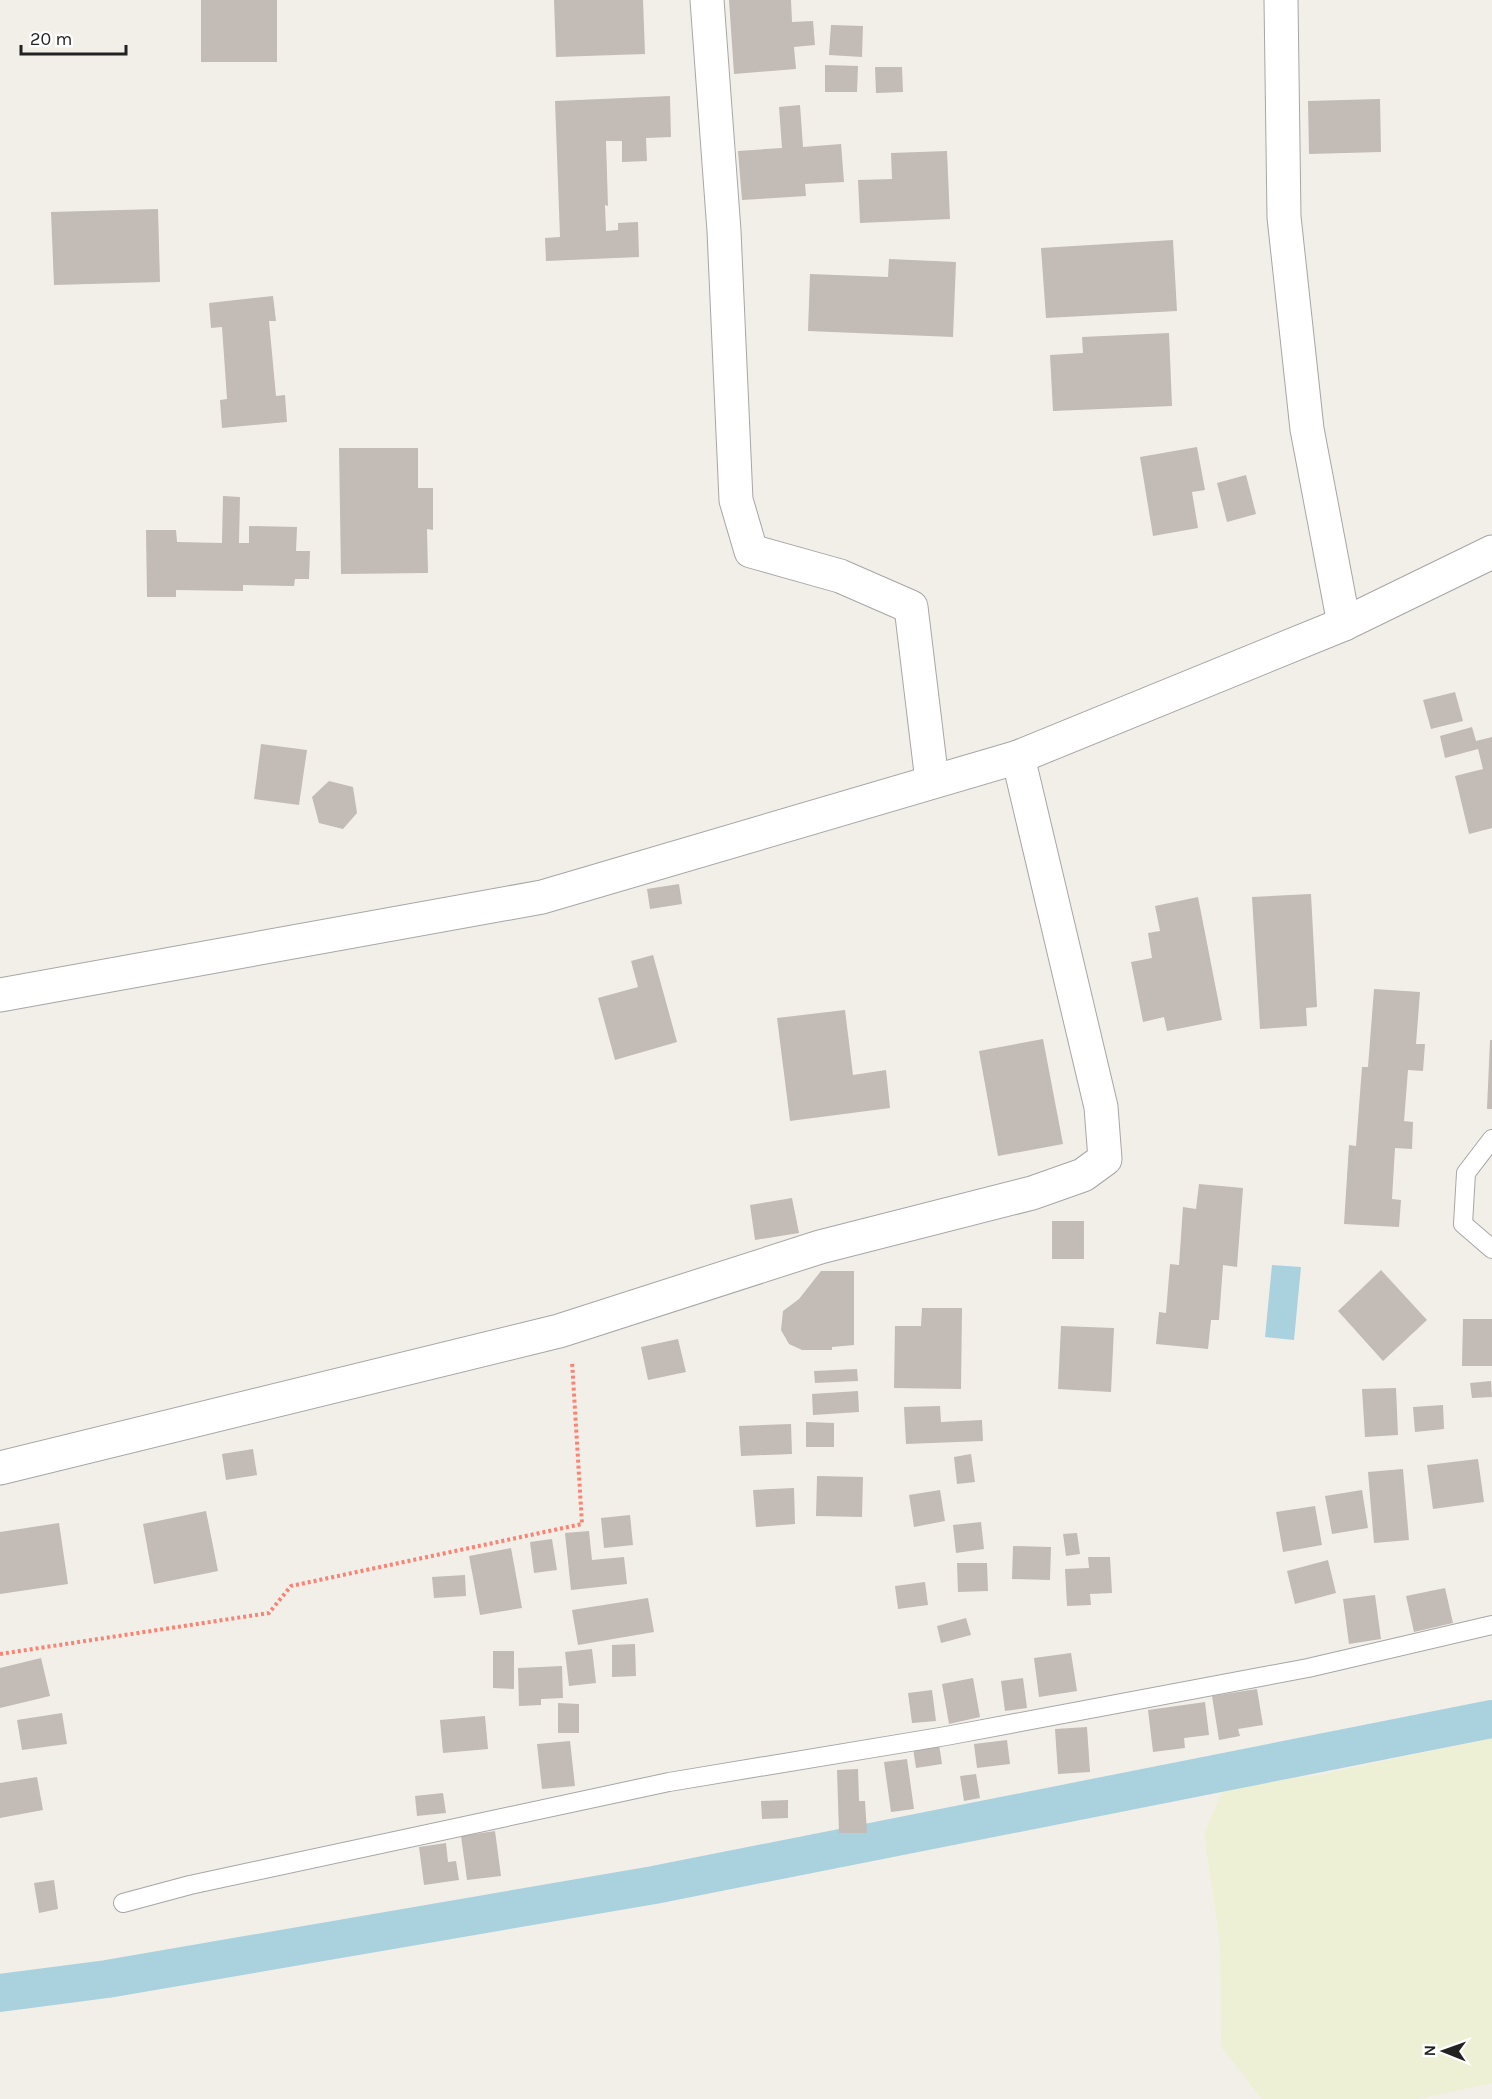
<svg xmlns="http://www.w3.org/2000/svg" width="1492" height="2099" font-family="Karla,sans-serif">
  <style>
    .farmland { fill: #edf0d5 }
    .water { fill: #aad1de }
    .lines { fill: none; stroke-linecap: round; stroke-linejoin: round }
    .canal { stroke: #aad1de; stroke-width: 38 }
    .building { fill: #c3bbb5 }
    .service-casing { stroke: #a6a6a6; stroke-width: 20 }
    .minor-casing { stroke: #a6a6a6; stroke-width: 35 }
    .path { stroke: #f98473; stroke-width: 4; stroke-dasharray: 3 3; stroke-linecap: butt }
    .service { stroke: #fff; stroke-width: 18 }
    .minor { stroke: #fff; stroke-width: 33 }
  </style>
  <rect width="100%" height="100%" fill="#f2efe9"/>
  <polygon class="farmland" points="1492,1738 1492,2083 1418,2099 1262,2099 1221,2047 1220,1942 1204,1834 1224,1787 1319,1775"/>
  <polygon class="water" points="1272,1265 1301,1267 1294,1340 1265,1337"/>
  <g class="lines">
    <polyline class="canal" points="0,1993 107,1979 654,1885 1492,1719"/>
  </g>
  <g class="building">
    <rect x="201" y="0" width="76" height="62"/>
    <polygon points="554,0 643,0 645,54 556,57"/>
    <polygon points="729,0 791,0 792,22 813,21 815,45 794,47 796,69 734,74"/>
    <polygon points="831,25 863,26 862,57 829,55"/>
    <polygon points="825,65 858,66 857,92 825,92"/>
    <polygon points="875,67 902,67 903,92 876,93"/>
    <polygon points="670,96 671,137 646,138 647,161 622,162 622,141 606,141 608,206 605,205 606,231 618,230 618,223 638,222 639,257 546,261 545,238 560,237 555,101"/>
    <polygon points="1380,99 1381,152 1309,154 1308,101"/>
    <polygon points="800,105 803,147 841,144 844,182 805,184 806,196 742,200 738,151 782,148 779,107"/>
    <polygon points="947,151 950,219 860,223 858,180 892,179 891,153"/>
    <polygon points="158,209 160,282 54,285 51,212"/>
    <polygon points="1173,240 1177,311 1046,318 1041,248"/>
    <polygon points="889,259 956,262 953,337 808,331 810,274 888,277"/>
    <polygon points="273,296 276,321 269,321 276,396 285,395 287,422 222,428 220,400 227,399 222,327 211,328 209,303"/>
    <polygon points="1169,333 1172,406 1053,411 1050,355 1083,353 1082,337"/>
    <polygon points="1197,447 1205,490 1192,492 1198,528 1153,536 1140,457"/>
    <polygon points="339,448 418,448 418,488 433,488 433,530 427,529 428,573 341,574"/>
    <polygon points="1246,475 1256,514 1227,522 1217,483"/>
    <polygon points="223,496 240,497 239,543 249,543 249,526 297,527 296,551 310,551 309,579 295,579 294,586 243,585 243,591 176,590 176,597 147,597 146,530 176,530 177,542 222,543"/>
    <polygon points="1455,692 1463,721 1431,729 1423,700"/>
    <polygon points="1472,727 1476,741 1492,737 1492,828 1469,834 1455,776 1483,769 1478,749 1445,758 1440,736"/>
    <polygon points="261,744 307,750 299,805 254,799"/>
    <polygon points="329,781 353,787 357,813 343,829 319,823 312,797"/>
    <polygon points="679,884 682,904 650,909 647,889"/>
    <polygon points="1311,894 1317,1007 1306,1008 1307,1026 1260,1029 1252,897"/>
    <polygon points="1198,897 1222,1020 1167,1031 1164,1017 1143,1022 1131,962 1152,958 1148,933 1160,931 1155,906"/>
    <polygon points="653,955 677,1042 615,1060 598,998 638,987 631,961"/>
    <polygon points="1374,989 1420,992 1416,1044 1425,1044 1423,1071 1408,1070 1404,1121 1413,1122 1412,1149 1395,1148 1392,1199 1401,1200 1399,1227 1344,1224 1349,1145 1356,1146 1362,1067 1368,1067"/>
    <polygon points="845,1010 853,1075 886,1070 890,1108 790,1121 777,1018"/>
    <polygon points="1043,1039 1063,1144 998,1156 979,1051"/>
    <polygon points="1490,1040 1492,1040 1492,1109 1487,1109"/>
    <polygon points="1199,1184 1243,1188 1237,1267 1223,1265 1219,1320 1211,1320 1208,1349 1156,1344 1159,1312 1166,1313 1170,1264 1179,1265 1183,1207 1196,1209"/>
    <polygon points="792,1198 799,1233 755,1240 750,1205"/>
    <rect x="1052" y="1221" width="32" height="38"/>
    <polygon points="1381,1270 1427,1320 1383,1361 1338,1311"/>
    <polygon points="821,1271 854,1271 854,1345 832,1347 832,1350 802,1350 789,1344 781,1330 783,1311 799,1299"/>
    <polygon points="922,1308 962,1308 961,1389 894,1388 895,1326 921,1326"/>
    <polygon points="1463,1319 1492,1319 1492,1366 1462,1366"/>
    <polygon points="1061,1326 1114,1328 1111,1392 1058,1389"/>
    <polygon points="678,1339 686,1372 648,1380 641,1347"/>
    <polygon points="857,1369 858,1381 815,1383 814,1371"/>
    <polygon points="1491,1381 1492,1397 1472,1398 1470,1383"/>
    <polygon points="1396,1388 1398,1435 1365,1437 1362,1389"/>
    <polygon points="858,1391 859,1412 813,1415 812,1394"/>
    <polygon points="1443,1405 1444,1429 1415,1432 1413,1407"/>
    <polygon points="940,1406 941,1422 982,1420 983,1441 906,1444 904,1407"/>
    <polygon points="806,1422 834,1423 834,1447 806,1447"/>
    <polygon points="791,1424 792,1454 741,1456 739,1426"/>
    <polygon points="253,1449 257,1475 226,1480 222,1454"/>
    <polygon points="971,1454 975,1482 957,1484 954,1457"/>
    <polygon points="1478,1459 1484,1502 1433,1509 1427,1465"/>
    <polygon points="1403,1469 1409,1540 1374,1543 1368,1472"/>
    <polygon points="817,1476 863,1477 862,1517 816,1516"/>
    <polygon points="794,1488 795,1524 756,1527 753,1490"/>
    <polygon points="940,1490 945,1521 914,1527 909,1495"/>
    <polygon points="1362,1490 1368,1528 1332,1534 1325,1496"/>
    <polygon points="1315,1506 1322,1545 1283,1552 1276,1512"/>
    <polygon points="206,1511 218,1571 154,1584 143,1524"/>
    <polygon points="630,1515 633,1545 604,1548 601,1518"/>
    <polygon points="981,1522 984,1549 956,1553 953,1525"/>
    <polygon points="59,1523 68,1584 0,1594 0,1532"/>
    <polygon points="589,1531 592,1560 624,1557 627,1584 571,1590 565,1533"/>
    <polygon points="1077,1533 1080,1554 1066,1556 1063,1534"/>
    <polygon points="552,1539 557,1570 534,1573 530,1542"/>
    <polygon points="1013,1546 1051,1547 1050,1580 1012,1579"/>
    <polygon points="511,1548 522,1608 480,1615 469,1556"/>
    <polygon points="1088,1557 1110,1557 1112,1593 1090,1594 1091,1605 1067,1606 1065,1569 1089,1568"/>
    <polygon points="1328,1560 1336,1593 1295,1604 1287,1571"/>
    <polygon points="957,1563 987,1563 988,1591 958,1592"/>
    <polygon points="465,1575 466,1596 434,1598 432,1577"/>
    <polygon points="925,1582 928,1605 898,1609 895,1586"/>
    <polygon points="1445,1588 1453,1623 1414,1632 1406,1596"/>
    <polygon points="1375,1595 1381,1639 1349,1644 1343,1599"/>
    <polygon points="648,1598 654,1632 578,1645 572,1610"/>
    <polygon points="966,1618 971,1635 941,1643 937,1626"/>
    <polygon points="635,1644 636,1676 612,1677 612,1645"/>
    <polygon points="592,1649 596,1683 569,1686 565,1652"/>
    <polygon points="493,1651 514,1651 514,1689 493,1688"/>
    <polygon points="1071,1653 1077,1691 1039,1697 1034,1658"/>
    <polygon points="41,1658 50,1696 0,1708 0,1668"/>
    <polygon points="562,1666 563,1698 541,1699 541,1705 519,1706 518,1668"/>
    <polygon points="973,1678 980,1717 949,1724 942,1684"/>
    <polygon points="1023,1678 1027,1708 1005,1711 1001,1681"/>
    <polygon points="1257,1689 1263,1725 1238,1729 1240,1736 1219,1740 1212,1696"/>
    <polygon points="932,1690 936,1721 912,1723 908,1693"/>
    <polygon points="1205,1702 1209,1735 1184,1738 1185,1748 1153,1752 1148,1710"/>
    <polygon points="558,1703 579,1704 579,1733 558,1733"/>
    <polygon points="62,1713 67,1744 22,1750 17,1720"/>
    <polygon points="485,1716 488,1749 443,1753 440,1720"/>
    <polygon points="1087,1727 1090,1772 1058,1774 1055,1729"/>
    <polygon points="1007,1740 1010,1764 977,1768 974,1744"/>
    <polygon points="570,1741 575,1786 542,1789 537,1744"/>
    <polygon points="939,1744 942,1764 916,1768 913,1748"/>
    <polygon points="907,1759 914,1809 891,1812 884,1762"/>
    <polygon points="858,1769 859,1801 865,1801 867,1833 839,1833 837,1770"/>
    <polygon points="976,1774 980,1798 964,1801 960,1776"/>
    <polygon points="37,1777 43,1810 0,1818 0,1783"/>
    <polygon points="443,1793 446,1813 417,1816 415,1796"/>
    <polygon points="788,1800 788,1818 762,1819 761,1801"/>
    <polygon points="495,1831 501,1876 467,1880 461,1836"/>
    <polygon points="446,1843 448,1862 456,1861 459,1880 424,1885 419,1847"/>
    <polygon points="54,1880 58,1909 39,1913 34,1883"/>
  </g>
  <g class="lines">
    <defs>
      <g id="service">
        <polyline points="1492,1139 1466,1173 1463,1224 1492,1249"/>
        <polyline points="123,1903 190,1885 669,1782 946,1736 1308,1668 1492,1625"/>
      </g>
      <g id="minor">
        <polyline points="707,0 724,231 736,500 751,551 840,576 911,607 932,781"/>
        <polyline points="1281,0 1284,217 1307,429 1344,624"/>
        <polyline points="0,995 542,897 1018,757 1344,624 1492,552"/>
        <polyline points="0,1468 559,1331 820,1247 1032,1193 1083,1175 1105,1159 1101,1107 1018,757"/>
      </g>
    </defs>
    <use href="#service" class="service-casing"/>
    <use href="#minor" class="minor-casing"/>
    <polyline class="path" points="0,1654 269,1613 291,1586 582,1524 572,1361"/>
    <use href="#service" class="service"/>
    <use href="#minor" class="minor"/>
  </g>
  <g transform="translate(1444 2051) rotate(271)" stroke="#ffffff" stroke-width="4.5" paint-order="stroke">
  <path d="M0-4.5L10 22L0 15L-10 22Z" fill="#222222"/>
  <text y="-9" font-size="16" font-weight="bold" text-anchor="middle" fill="#222222">N</text>
  </g>
  <path d="M21 45v9h105v-9" fill="none" stroke="#222222" stroke-width="3"/>
  <text x="30" y="45" font-size="18" fill="#222222" stroke="#ffffff" stroke-width="4.5" paint-order="stroke">20 m</text>
</svg>
